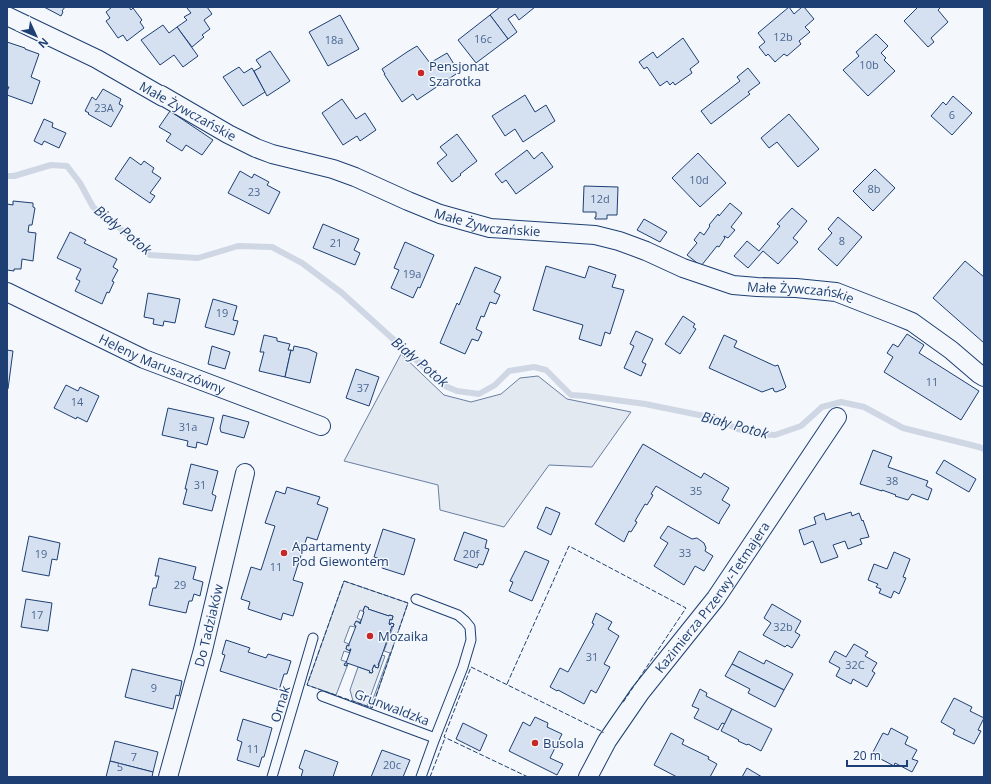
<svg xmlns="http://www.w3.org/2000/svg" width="991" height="784" font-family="'Open Sans',sans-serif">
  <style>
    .green { fill: #e3e9f0; stroke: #687fa3 }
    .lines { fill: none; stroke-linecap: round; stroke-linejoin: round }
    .stream { stroke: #cfd7e4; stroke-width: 6 }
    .building { fill: #d5e0f0; stroke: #1d3f73 }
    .service-casing { stroke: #1d3f73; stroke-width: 11 }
    .minor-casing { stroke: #1d3f73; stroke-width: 20 }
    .service { stroke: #f4f7fb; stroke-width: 9 }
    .minor { stroke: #f4f7fb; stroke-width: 18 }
    .fence { stroke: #1d3f73; stroke-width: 1; stroke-dasharray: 5 2; stroke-linecap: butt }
    .poi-dot { fill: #c62828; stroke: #f4f7fb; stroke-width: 1.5 }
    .labels { text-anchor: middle; stroke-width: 3; stroke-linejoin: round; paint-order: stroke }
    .number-label { font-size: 11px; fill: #4b6792 }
    .poi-label { font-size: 13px; fill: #1d3f73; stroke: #f4f7fb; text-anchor: start }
    .street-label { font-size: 13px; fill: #1d3f73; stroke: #f4f7fb }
    .water-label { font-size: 14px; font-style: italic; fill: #1d3f73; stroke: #f4f7fb }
  </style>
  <rect width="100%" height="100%" fill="#f4f7fb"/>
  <g class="green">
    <polygon points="401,354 444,395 471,402 501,394 520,378 538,376 567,399 631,412 592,467 549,465 504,527 440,510 438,485 344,461"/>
    <polygon points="344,581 408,603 372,708 370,707 390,653 384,651 394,624 391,623 390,625 389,624 390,619 392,620 393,616 390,615 389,616 368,609 369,608 365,606 363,610 364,612 360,610 357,618 361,620 360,624 360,622 356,621 355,625 356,626 355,627 350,626 344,642 349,644 349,646 347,646 346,649 349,650 350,649 351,649 350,653 344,651 341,660 347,662 344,665 346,666 347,663 348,664 336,695 307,685"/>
    <polygon points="382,655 385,656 367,706 353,701 350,690 358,667 370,671 369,673 372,673 373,671 372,670 374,665 375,665 375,667 378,668"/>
  </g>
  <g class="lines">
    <polyline class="stream" points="7,176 14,176 51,165 67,166 80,183 93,207 127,234 150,255 198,258 238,246 272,247 302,263 342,293 445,386 457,391 479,394 495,385 509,371 534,367 546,370 571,395 586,396 645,404 714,418 738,429 759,434 775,435 801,426 822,407 841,402 864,407 903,428 979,447 984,449"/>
  </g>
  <g class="building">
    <polygon points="44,7 65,7 62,11 63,12 61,16"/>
    <polygon points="112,7 129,7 131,10 133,8 142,20 140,22 144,28 127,41 123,35 118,38 106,21 110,18 106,12"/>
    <polygon points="188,7 207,7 212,14 204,20 210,29 202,35 204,37 192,47 177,27 187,20 184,17 191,13 187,8"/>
    <polygon points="500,7 535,7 519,20 515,14 508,19 517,32 508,39 490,15"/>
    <polygon points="789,7 794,14 802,7 804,7 814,19 805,27 810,32 799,41 801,44 787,56 784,54 775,62 768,54 766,56 759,47 765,42 758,33"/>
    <polygon points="918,7 941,7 938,10 948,22 931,38 934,42 928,47 904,21"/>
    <polygon points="340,15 359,49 328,66 309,32"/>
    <polygon points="490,15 508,39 476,63 458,40"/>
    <polygon points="163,25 169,33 177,27 198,56 183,67 174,55 160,65 141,40"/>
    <polygon points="876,34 888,46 881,53 886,58 884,60 895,71 868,96 843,70 859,56 856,52"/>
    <polygon points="683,38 699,62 690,69 692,73 675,85 673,82 670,85 667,81 660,86 647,67 644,69 639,62 653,52 657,58"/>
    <polygon points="7,42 25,48 25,49 39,54 31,77 40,81 32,104 7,95 7,91 9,87 7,87"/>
    <polygon points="417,46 430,63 447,53 459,72 417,100 413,94 402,102 384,74 385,74 382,69 407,52"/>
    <polygon points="270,51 290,81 267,96 254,71 261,67 256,60"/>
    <polygon points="239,67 244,73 252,68 265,92 243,106 223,77"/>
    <polygon points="748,68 760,83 748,92 750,94 711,124 701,111 740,81 737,77"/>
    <polygon points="103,89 121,99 119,104 123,106 111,127 88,114 89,113 85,111 92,97 96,100"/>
    <polygon points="525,95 535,112 546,105 555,121 523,142 515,129 505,136 492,116"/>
    <polygon points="953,96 972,113 952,135 931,116 943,102 946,105"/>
    <polygon points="342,99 356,119 365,113 376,130 360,141 357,136 343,145 322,113"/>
    <polygon points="170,111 213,140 202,155 186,145 182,151 166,141 171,134 159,127"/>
    <polygon points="789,114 819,149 798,167 777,142 769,148 761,138"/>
    <polygon points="44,119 53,123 52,127 66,133 59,148 44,141 42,145 34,141"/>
    <polygon points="457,134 477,161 460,174 461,175 452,182 437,163 447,155 440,147"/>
    <polygon points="527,150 534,159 542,152 553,167 516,194 506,180 502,183 495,174"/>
    <polygon points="698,153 726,183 700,207 672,178"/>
    <polygon points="130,157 141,165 144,161 154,168 152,172 161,178 150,193 155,196 150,203 115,179"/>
    <polygon points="875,169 895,188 873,211 853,191"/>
    <polygon points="240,171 252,178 254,174 269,182 267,185 280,192 269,214 228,193"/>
    <polygon points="584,186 618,187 617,215 607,215 607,219 595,219 595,217 596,217 596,212 583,212"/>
    <polygon points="13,201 33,203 33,207 35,208 32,225 29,225 28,232 36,233 33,261 22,259 21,269 14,269 14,271 7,270 7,204 13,205"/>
    <polygon points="730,203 742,213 731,227 735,230 728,238 724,236 724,237 725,238 719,247 717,246 701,266 687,255 697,243 694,240 700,232 704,235 710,226 709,225 718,214 719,216"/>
    <polygon points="792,208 807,221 793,238 798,242 778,264 763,251 748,268 734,256 747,241 759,251 780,226 777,224"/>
    <polygon points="838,217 862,237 837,266 818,249 832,233 828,229"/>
    <polygon points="644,219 667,232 660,242 637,230"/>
    <polygon points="323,224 359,239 354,250 360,253 355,265 313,248"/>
    <polygon points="70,232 86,240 84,243 117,259 113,267 118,270 112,281 114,282 109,293 107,292 102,304 75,291 80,281 76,279 81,269 57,258"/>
    <polygon points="405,242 434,255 420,288 418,287 413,298 391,288 399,270 394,268"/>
    <polygon points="965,261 984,277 984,343 933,298"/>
    <polygon points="546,266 585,278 589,266 616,275 612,287 624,290 610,334 605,332 601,346 579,339 583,325 533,310"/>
    <polygon points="475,267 501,277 494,292 500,295 496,304 490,302 484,317 481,316 476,329 482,332 478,341 472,339 465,354 440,343 457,303 459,305"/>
    <polygon points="148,293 180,299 175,323 164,321 163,326 153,324 154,319 144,317"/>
    <polygon points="213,299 237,306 233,320 238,321 234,335 205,327"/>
    <polygon points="683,316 695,324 693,327 696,329 680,354 665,344"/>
    <polygon points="636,331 653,339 642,362 646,364 641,376 624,368 634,346 630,344"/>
    <polygon points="907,334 924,345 919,353 979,391 961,420 884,372 893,357 887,353 893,344 898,347"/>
    <polygon points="264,335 277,338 277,341 290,344 288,350 291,350 285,377 259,371 264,352 260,352"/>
    <polygon points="724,335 737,341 734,347 775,366 778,365 786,387 784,389 776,392 774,391 773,388 762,392 709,368"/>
    <polygon points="212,346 230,352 225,369 208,364"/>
    <polygon points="294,346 308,349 317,353 310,383 285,377 291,350 293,351"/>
    <polygon points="7,350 13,351 8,389 7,389"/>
    <polygon points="356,369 379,377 369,406 346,398"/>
    <polygon points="66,385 78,391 80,387 99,396 87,422 77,417 76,419 54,408"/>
    <polygon points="168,408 214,418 207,445 197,442 196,448 187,446 188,441 162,435"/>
    <polygon points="223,415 249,422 244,438 221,432 220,428"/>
    <polygon points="643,444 701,478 704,473 729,488 722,500 730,505 720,521 719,524 656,486 651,494 653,495 652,497 647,505 645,504 635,521 637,522 636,524 631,532 629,531 624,542 595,524"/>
    <polygon points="873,450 892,457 888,467 928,481 926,486 932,489 928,500 912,494 908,500 895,496 896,495 882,490 882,491 860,484"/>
    <polygon points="944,460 976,479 969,492 936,473"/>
    <polygon points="191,464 218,471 212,494 216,496 212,511 183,504 187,489 185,489"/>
    <polygon points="287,487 320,497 317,504 328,508 317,540 307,537 293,580 303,583 293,616 283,613 281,620 248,609 250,602 241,599 251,567 261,570 275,526 265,523 276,491 285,494"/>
    <polygon points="546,507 560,513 551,535 537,528"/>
    <polygon points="851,512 852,516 859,513 862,521 863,520 869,537 860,539 862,544 848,549 845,541 833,545 838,557 821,563 813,541 804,545 799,530 816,524 814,517 824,513 826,520"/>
    <polygon points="668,526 692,539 697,538 704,543 706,548 705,551 713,556 704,571 695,566 684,585 654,566 668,543 660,538"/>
    <polygon points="383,529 415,539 404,575 382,568 384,560 374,557"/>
    <polygon points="464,532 487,540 485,548 489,549 483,565 479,564 477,568 454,560"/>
    <polygon points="29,536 60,543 57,560 52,559 49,576 22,571"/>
    <polygon points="525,551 549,561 532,601 509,591 513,582 510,581"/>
    <polygon points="894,552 910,559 903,577 906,578 899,594 894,591 891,598 879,593 881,589 876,587 878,584 868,580 874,564 887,569"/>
    <polygon points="159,558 196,567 193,579 203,582 200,596 194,594 192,601 189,601 186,613 149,605 153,588 156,588 159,576 155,576"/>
    <polygon points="26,599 52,603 48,631 21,627"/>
    <polygon points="772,604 801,621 795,632 800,635 792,648 787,645 785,647 763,635 771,623 764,618"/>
    <polygon points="365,606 369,608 368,609 389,616 389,615 393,616 392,620 390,619 389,624 390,625 391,623 394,624 393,627 392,626 382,655 378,665 379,665 378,668 375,667 375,665 374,665 372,670 373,671 372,673 369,672 370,671 347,663 347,666 344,665 345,663 346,663 351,649 350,649 350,651 346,649 347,645 349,646 349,644 356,626 354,625 356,621 360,623 360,624 364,612 363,611"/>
    <polygon points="596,613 612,622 608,629 619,636 604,664 610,667 596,693 591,690 584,704 558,690 557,691 550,687 560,668 568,672 594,624 592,623"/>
    <polygon points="226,640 250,648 248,652 266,658 268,654 291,661 287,674 284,674 279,690 220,671 225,655 222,654"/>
    <polygon points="854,644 868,652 865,656 877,663 872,671 875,673 867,687 853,679 851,684 836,676 840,668 829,662 835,651 846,657"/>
    <polygon points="739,651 764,664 766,660 793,674 784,690 732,664"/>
    <polygon points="732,664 784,690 775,707 748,693 750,689 725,676"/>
    <polygon points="132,669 182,681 179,696 176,695 173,709 125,697"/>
    <polygon points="700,689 707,693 706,696 732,709 725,724 722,723 718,730 694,718 699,709 692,706"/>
    <polygon points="954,698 972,707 970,711 984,718 978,730 981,731 974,744 953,734 955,730 941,722"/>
    <polygon points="732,709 772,729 761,751 748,744 747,745 738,741 739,740 721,731"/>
    <polygon points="535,717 548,723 547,727 562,734 550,758 563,764 557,775 509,751 523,722 530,726"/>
    <polygon points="243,719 272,728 264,757 262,757 259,767 237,760 242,742 237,740"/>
    <polygon points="463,723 487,735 480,751 456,739"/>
    <polygon points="891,728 908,737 905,744 917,750 912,759 918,761 912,772 895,763 894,766 877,757 878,755 873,752 883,733 888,735"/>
    <polygon points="671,733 684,740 682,744 709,757 708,759 717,764 710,777 677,777 654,765"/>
    <polygon points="115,741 158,752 153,772 110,761"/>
    <polygon points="305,750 338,762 333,777 301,777 303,770 299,768"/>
    <polygon points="382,750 410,760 403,777 371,777"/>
    <polygon points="110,761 153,772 152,777 106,777"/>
    <polygon points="747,768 762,777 742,777"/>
  </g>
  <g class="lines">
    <defs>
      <g id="service">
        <polyline points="416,599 458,615 465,621 470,627 471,640 463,667 435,738 421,777"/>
        <polyline points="322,696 435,738"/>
        <polyline points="272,777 313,638"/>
      </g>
      <g id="minor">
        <path id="s1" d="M7,16L97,59L163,97L161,95L228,134L256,148L272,154L333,169L355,177L408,201L440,214L490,228L595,235L619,241L646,251L683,268L733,285L757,287L796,288L836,292L895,315L912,322L951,350L979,374L984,377"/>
        <path id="s2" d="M7,292L144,359L321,426"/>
        <path id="s3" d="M168,777L203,650L245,473"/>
        <path id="s4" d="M588,777L607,741L640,693L716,598L837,417"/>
      </g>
    </defs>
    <use href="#service" class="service-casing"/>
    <use href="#minor" class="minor-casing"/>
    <use href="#service" class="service"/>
    <use href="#minor" class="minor"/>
    <g class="fence">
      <polygon points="344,581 408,603 372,708 307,685"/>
      <polyline points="507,684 569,546 686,608 622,704"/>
      <polyline points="430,777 445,738"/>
      <polyline points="528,777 444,737 471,667 603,732 603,733"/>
    </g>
  </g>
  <g class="poi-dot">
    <circle cx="421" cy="73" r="4"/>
    <circle cx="284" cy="553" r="4"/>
    <circle cx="370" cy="636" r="4"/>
    <circle cx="535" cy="743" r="4"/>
  </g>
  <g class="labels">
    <g class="number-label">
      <text x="783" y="41">12b</text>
      <text x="483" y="43">16c</text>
      <text x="334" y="44">18a</text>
      <text x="869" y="69">10b</text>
      <text x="104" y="112">23A</text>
      <text x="952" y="119">6</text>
      <text x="699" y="184">10d</text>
      <text x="874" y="193">8b</text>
      <text x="254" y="196">23</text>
      <text x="600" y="203">12d</text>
      <text x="842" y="245">8</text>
      <text x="336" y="247">21</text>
      <text x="412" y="278">19a</text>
      <text x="222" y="317">19</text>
      <text x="932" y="386">11</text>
      <text x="363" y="392">37</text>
      <text x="77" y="406">14</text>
      <text x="188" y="431">31a</text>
      <text x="892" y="485">38</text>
      <text x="200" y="489">31</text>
      <text x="696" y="495">35</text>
      <text x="685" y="557">33</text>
      <text x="41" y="558">19</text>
      <text x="471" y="558">20f</text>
      <text x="276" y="571">11</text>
      <text x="180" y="589">29</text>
      <text x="37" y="619">17</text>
      <text x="783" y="631">32b</text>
      <text x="592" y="661">31</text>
      <text x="855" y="669">32C</text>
      <text x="154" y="692">9</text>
      <text x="253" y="753">11</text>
      <text x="134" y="761">7</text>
      <text x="392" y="769">20c</text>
      <text x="120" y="771">5</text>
    </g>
    <g class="poi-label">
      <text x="429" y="71">Pensjonat<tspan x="429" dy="15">Szarotka</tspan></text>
      <text x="292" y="551">Apartamenty<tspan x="292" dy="15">Pod Giewontem</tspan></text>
      <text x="378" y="641">Mozaika</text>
      <text x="543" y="748">Busola</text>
    </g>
    <g class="street-label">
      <text transform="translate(188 111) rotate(29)" y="5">Małe Żywczańskie</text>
      <text dy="5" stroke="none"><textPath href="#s1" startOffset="532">Małe Żywczańskie</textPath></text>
      <text dy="5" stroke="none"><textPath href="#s1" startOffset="856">Małe Żywczańskie</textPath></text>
      <text dy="5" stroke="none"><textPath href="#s2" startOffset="171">Heleny Marusarzówny</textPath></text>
      <text dy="5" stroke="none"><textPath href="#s4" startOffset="219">Kazimierza Przerwy-Tetmajera</textPath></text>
      <text dy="5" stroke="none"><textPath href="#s3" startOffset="157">Do Tadziaków</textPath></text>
      <text transform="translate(280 704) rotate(-73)" y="5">Ornak</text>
      <text transform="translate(392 707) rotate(21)" y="5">Grunwaldzka</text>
    </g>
    <g class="water-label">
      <text transform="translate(123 230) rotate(39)" y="5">Biały Potok</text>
      <text transform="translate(420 362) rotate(40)" y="5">Biały Potok</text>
      <text transform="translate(735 425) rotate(15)" y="5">Biały Potok</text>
    </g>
  </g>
  <rect width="991" height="784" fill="none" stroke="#1d3f73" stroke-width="16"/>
  <g transform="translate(36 36) rotate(134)" stroke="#f4f7fb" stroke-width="3" paint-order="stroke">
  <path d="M0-3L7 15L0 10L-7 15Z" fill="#1d3f73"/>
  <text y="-6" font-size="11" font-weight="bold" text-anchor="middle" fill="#1d3f73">N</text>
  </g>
  <path d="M847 760v6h60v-6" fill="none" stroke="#1d3f73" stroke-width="2"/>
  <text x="853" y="760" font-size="12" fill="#1d3f73" stroke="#f4f7fb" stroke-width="3" paint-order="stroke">20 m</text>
</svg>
